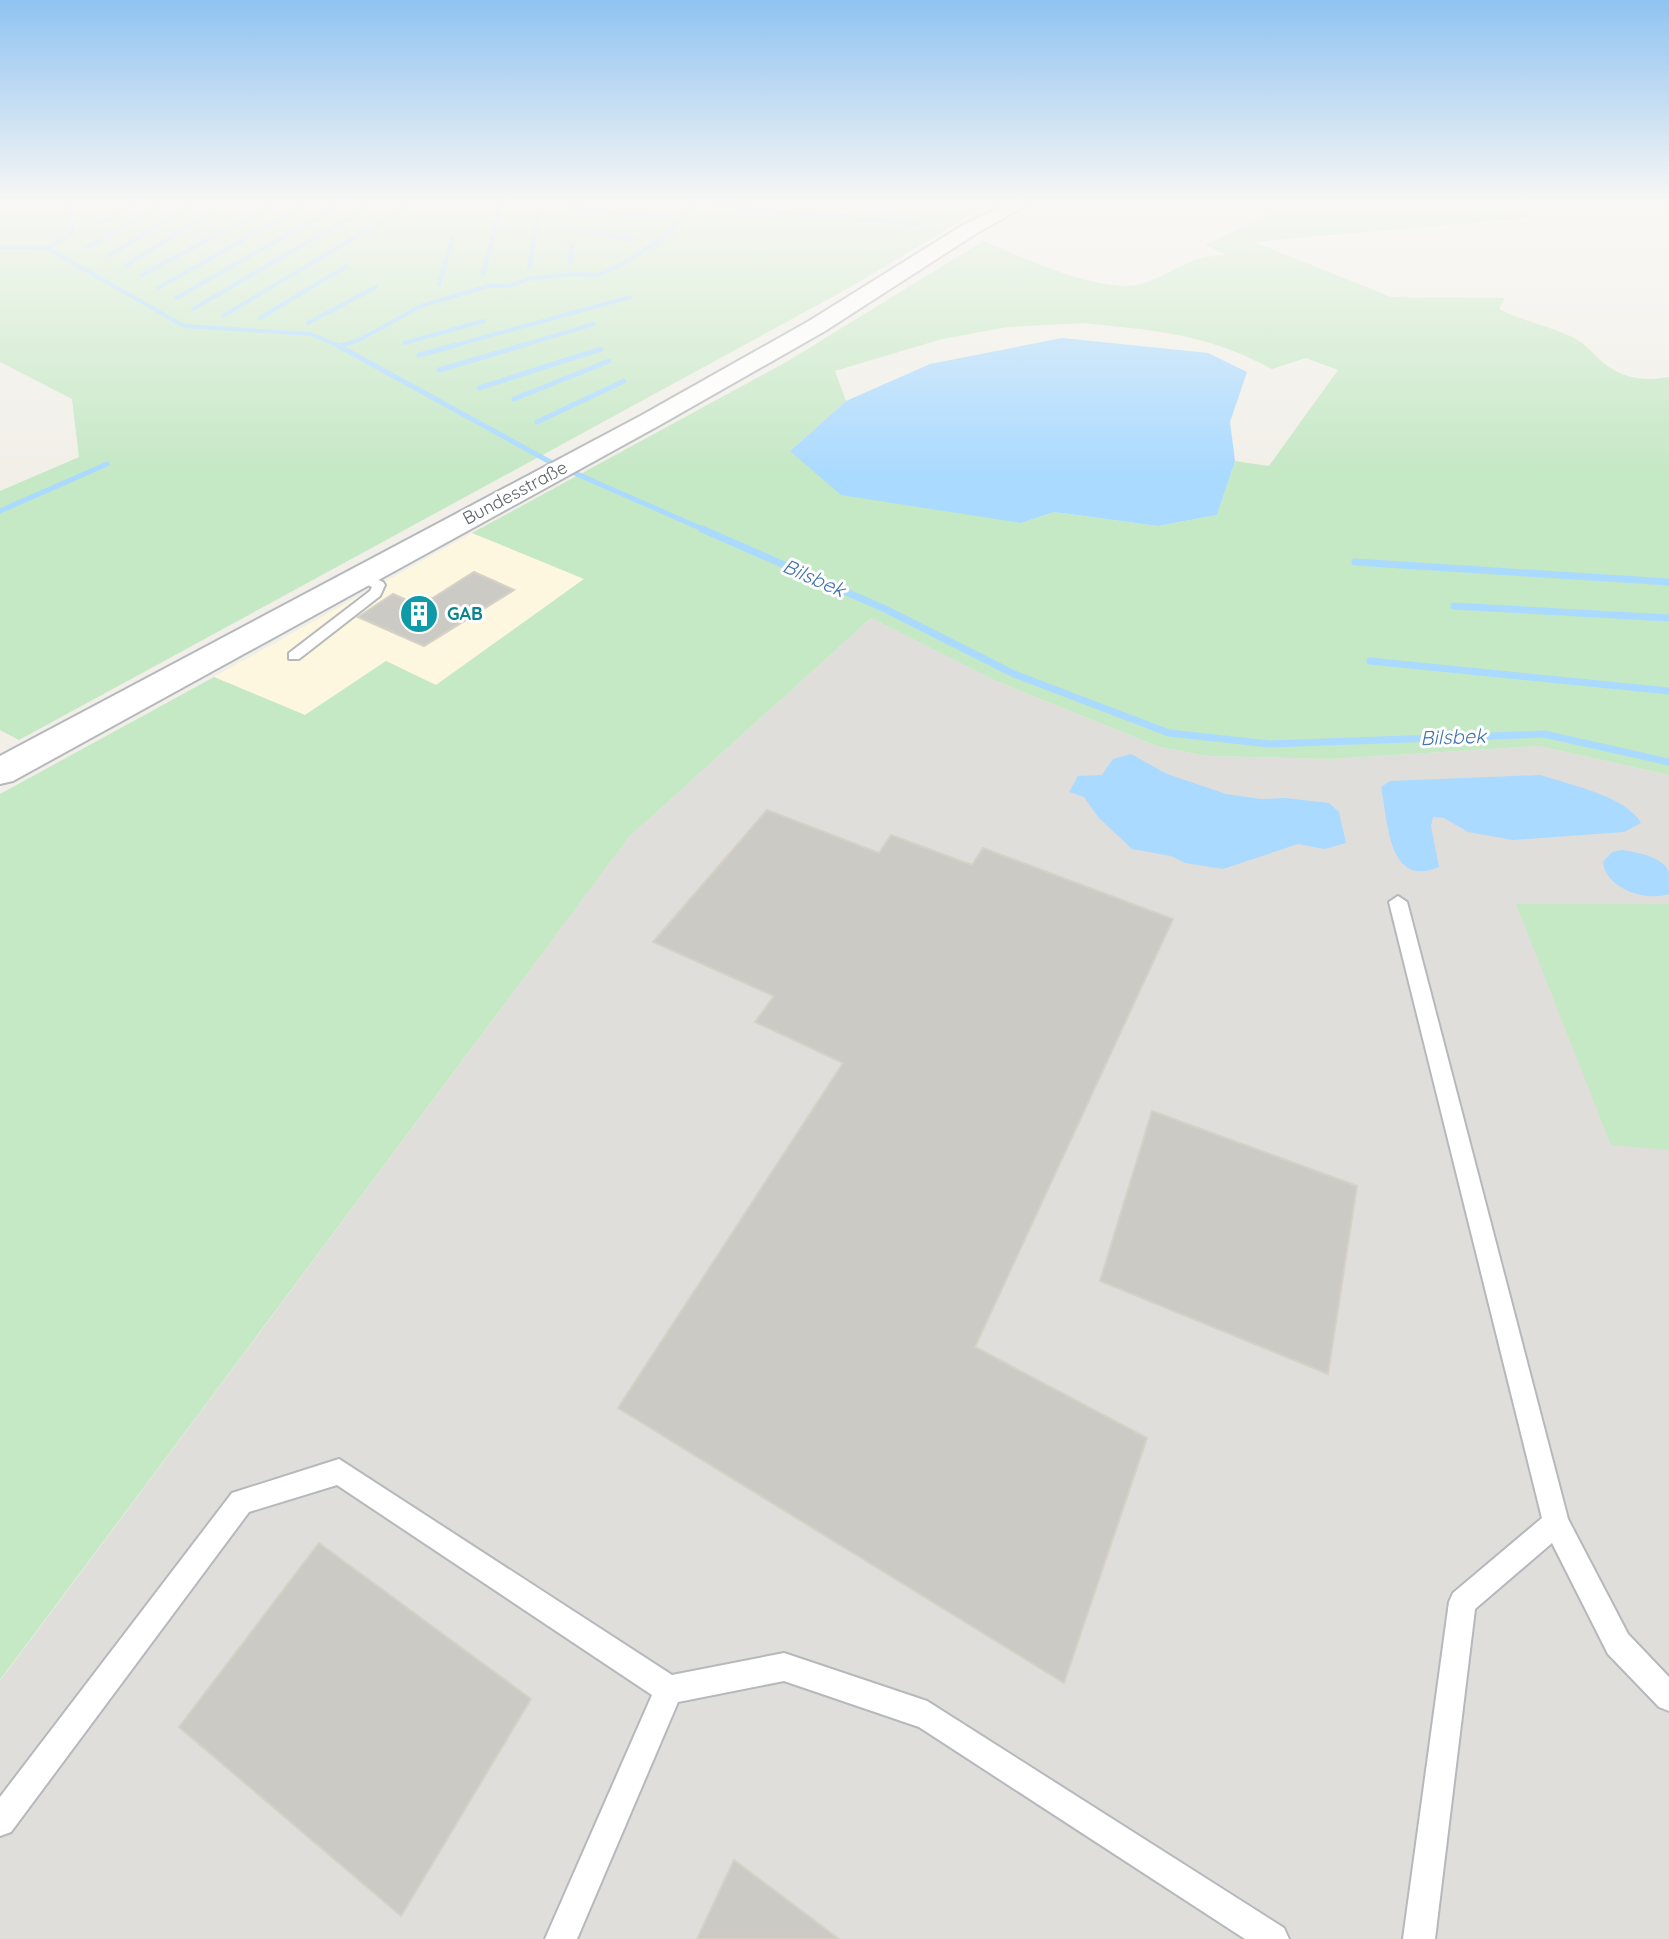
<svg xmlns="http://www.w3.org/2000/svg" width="1669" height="1939" font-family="Quicksand,sans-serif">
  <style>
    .commercial { fill: #fef7e0 }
    .industrial { fill: #e0deda }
    .green { fill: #c5e8c5; fill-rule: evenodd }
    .water { fill: #aadaff }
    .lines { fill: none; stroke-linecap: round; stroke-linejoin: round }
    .stream-far2 { stroke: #aadaff; stroke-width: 4 }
    .stream-far1 { stroke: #aadaff; stroke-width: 5 }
    .stream { stroke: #aadaff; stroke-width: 7 }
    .building { fill: #cccac5; stroke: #d6d1c6; stroke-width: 2 }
    .service-casing { stroke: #b5b8bc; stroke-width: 4 }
    .tertiary-casing { stroke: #b5b8bc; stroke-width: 4 }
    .service { fill: #fff; fill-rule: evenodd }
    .tertiary { fill: #fff; fill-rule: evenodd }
    .labels { text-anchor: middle; stroke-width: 6; stroke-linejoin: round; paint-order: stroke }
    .far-street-label { font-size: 18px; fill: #5f6368; stroke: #fff }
    .far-culture-label { font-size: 18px; font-weight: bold; fill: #0d838f; stroke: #fff; text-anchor: start }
    .far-water-label { font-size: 20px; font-style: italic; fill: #4174aa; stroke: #fff }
  </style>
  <rect width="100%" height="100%" fill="#f1efe8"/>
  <polygon class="commercial" points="472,533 585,578 436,685 386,661 305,715 214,677"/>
  <polygon class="industrial" points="871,618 994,680 1159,747 1208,756 1331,759 1539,746 1669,775 1669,1939 0,1939 0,1681 629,837"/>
  <g class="green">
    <polygon points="0,202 992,202 847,289 19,740 0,730 0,491 79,457 72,399 0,362"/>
    <path d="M1297,202H1518L1527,218L1254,242L1391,297L1505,298L1499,309C1522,321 1546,325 1570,336C1583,342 1589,349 1599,359C1619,378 1643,382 1669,377V775L1539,746L1331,759L1208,756L1159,747L994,680L871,618L629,837L0,1680V794L214,677L305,715L386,661L436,685L584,579L472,533L788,361L983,241C1023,257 1104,297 1145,283C1177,271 1190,255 1226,255L1205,245ZM1084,323C1157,331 1205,333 1272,369L1306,358L1338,370L1269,466L1235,461L1217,515L1158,526L1054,512L1021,523L790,451L846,401L835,371L942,339L1008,327Z"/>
    <polygon points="1516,904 1669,904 1669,1150 1611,1145"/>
  </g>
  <g class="water">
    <polygon points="1062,338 1208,353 1247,372 1230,422 1235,461 1217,515 1158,526 1054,512 1021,523 841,495 790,451 846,401 930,364"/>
    <polygon points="1131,754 1167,774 1226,794 1261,799 1285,798 1329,803 1339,812 1346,843 1325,849 1298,844 1223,869 1185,863 1171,856 1132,849 1098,817 1084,797 1069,792 1078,776 1102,775 1113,759"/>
    <path d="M1541,775C1570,785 1626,796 1641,823L1624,832L1513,840L1468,832L1444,818L1433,817L1431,826L1439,867C1388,889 1388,821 1381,787L1390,781Z"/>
    <path d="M1622,850C1636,852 1665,857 1669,873C1669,879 1669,888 1669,894C1646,902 1606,889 1603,862L1612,852Z"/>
  </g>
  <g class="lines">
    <g class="stream-far2">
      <polyline points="1662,202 1669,204"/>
      <polyline points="694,204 918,224"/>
      <polyline points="569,208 668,217"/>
      <polyline points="0,216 4,214"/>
      <polyline points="100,223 137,204"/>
      <polyline points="572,228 634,240"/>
      <polyline points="0,247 47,248 184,326 311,334 341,347"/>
      <polyline points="88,247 163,205"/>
      <polyline points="47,248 68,236 73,229 69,205 60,202"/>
      <polyline points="108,256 190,206"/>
      <polyline points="570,262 572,246"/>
      <polyline points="125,266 214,210"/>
      <polyline points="529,267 540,204"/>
      <polyline points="142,275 277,203"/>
      <polyline points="483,275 501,202"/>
      <polyline points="439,285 454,233"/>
      <polyline points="158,288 310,202"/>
      <polyline points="176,298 345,202"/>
      <polyline points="193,309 372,205"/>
      <polyline points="223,316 406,207"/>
      <polyline points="260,318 347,266"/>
      <polyline points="308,323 376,287"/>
      <polyline points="404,343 484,321"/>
      <polyline points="340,346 359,340 421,306 491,285 510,286 527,279 574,274 598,275 621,265 663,238 696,202"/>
      <polyline points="449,347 630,297"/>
      <polyline points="517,347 594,324"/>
    </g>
    <g class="stream-far1">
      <polyline points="337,345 554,464 707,531"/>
      <polyline points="340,346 344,345"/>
      <polyline points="419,355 456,345"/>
      <polyline points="439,370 524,345"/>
      <polyline points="479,388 601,349"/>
      <polyline points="514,399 609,361"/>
      <polyline points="537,422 624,381"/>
      <polyline points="0,511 107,464"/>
    </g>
    <g class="stream">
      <polyline points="702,529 885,609 1014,674 1169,733 1269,744 1544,734 1669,762"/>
      <polyline points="1355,562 1669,582"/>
      <polyline points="1454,606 1669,618"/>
      <polyline points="1370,661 1669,691"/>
    </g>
  </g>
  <g class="building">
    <polygon points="474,572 514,590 424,646 358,617 393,594 420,606"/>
    <polygon points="767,810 879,853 891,835 972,865 983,848 1173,919 975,1347 1147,1438 1064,1683 618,1408 843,1063 755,1022 774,996 653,942"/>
    <polygon points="1152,1111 1357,1186 1328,1374 1100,1281"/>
    <polygon points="319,1543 531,1699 401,1916 179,1727"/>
    <polygon points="734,1860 839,1939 697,1939"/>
  </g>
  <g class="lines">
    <defs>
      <g id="service">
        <polygon points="357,574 365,574 383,582 385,585 380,596 299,659 289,659 289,653 370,591 372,587 357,580"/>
        <polygon points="1398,896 1407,902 1568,1519 1628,1634 1669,1677 1669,1711 1659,1707 1608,1654 1552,1543 1475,1609 1435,1939 1403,1939 1449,1602 1453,1593 1542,1518 1389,902"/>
        <polygon points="339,1459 672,1675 784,1653 927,1701 1284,1928 1289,1939 1245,1939 919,1727 784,1681 678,1702 577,1939 545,1939 652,1695 337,1485 249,1512 11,1832 0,1836 0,1797 232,1493"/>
      </g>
      <polygon id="tertiary" points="1010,202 1032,202 977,233 825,331 660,425 13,781 0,784 0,756 642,415 809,321 963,225"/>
    </defs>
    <use href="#service" class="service-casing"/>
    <use href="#tertiary" class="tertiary-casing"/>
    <use href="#service" class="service"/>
    <use href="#tertiary" class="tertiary"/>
  </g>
  <linearGradient id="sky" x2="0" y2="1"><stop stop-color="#8fc3f1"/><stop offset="0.43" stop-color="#f9f8f5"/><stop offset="1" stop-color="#f9f8f5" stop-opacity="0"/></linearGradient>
  <rect width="1669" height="473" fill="url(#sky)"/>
  <defs>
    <symbol id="building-disc" viewBox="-11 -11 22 22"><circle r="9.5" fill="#0f9aa8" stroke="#fff"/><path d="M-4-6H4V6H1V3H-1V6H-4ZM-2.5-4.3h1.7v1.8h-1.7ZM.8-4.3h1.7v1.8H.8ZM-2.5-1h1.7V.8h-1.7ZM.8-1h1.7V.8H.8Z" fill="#fff"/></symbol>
  </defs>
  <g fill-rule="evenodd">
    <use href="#building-disc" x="397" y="592" width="44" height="44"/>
  </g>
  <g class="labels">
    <g class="far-street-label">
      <text transform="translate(515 493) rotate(-28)" y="6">Bundesstraße</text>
    </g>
    <g class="far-culture-label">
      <text x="447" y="620">GAB</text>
    </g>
    <g class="far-water-label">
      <text transform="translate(814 578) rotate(24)" y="7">Bilsbek</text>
      <text transform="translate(1453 737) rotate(-2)" y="7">Bilsbek</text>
    </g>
  </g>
</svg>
